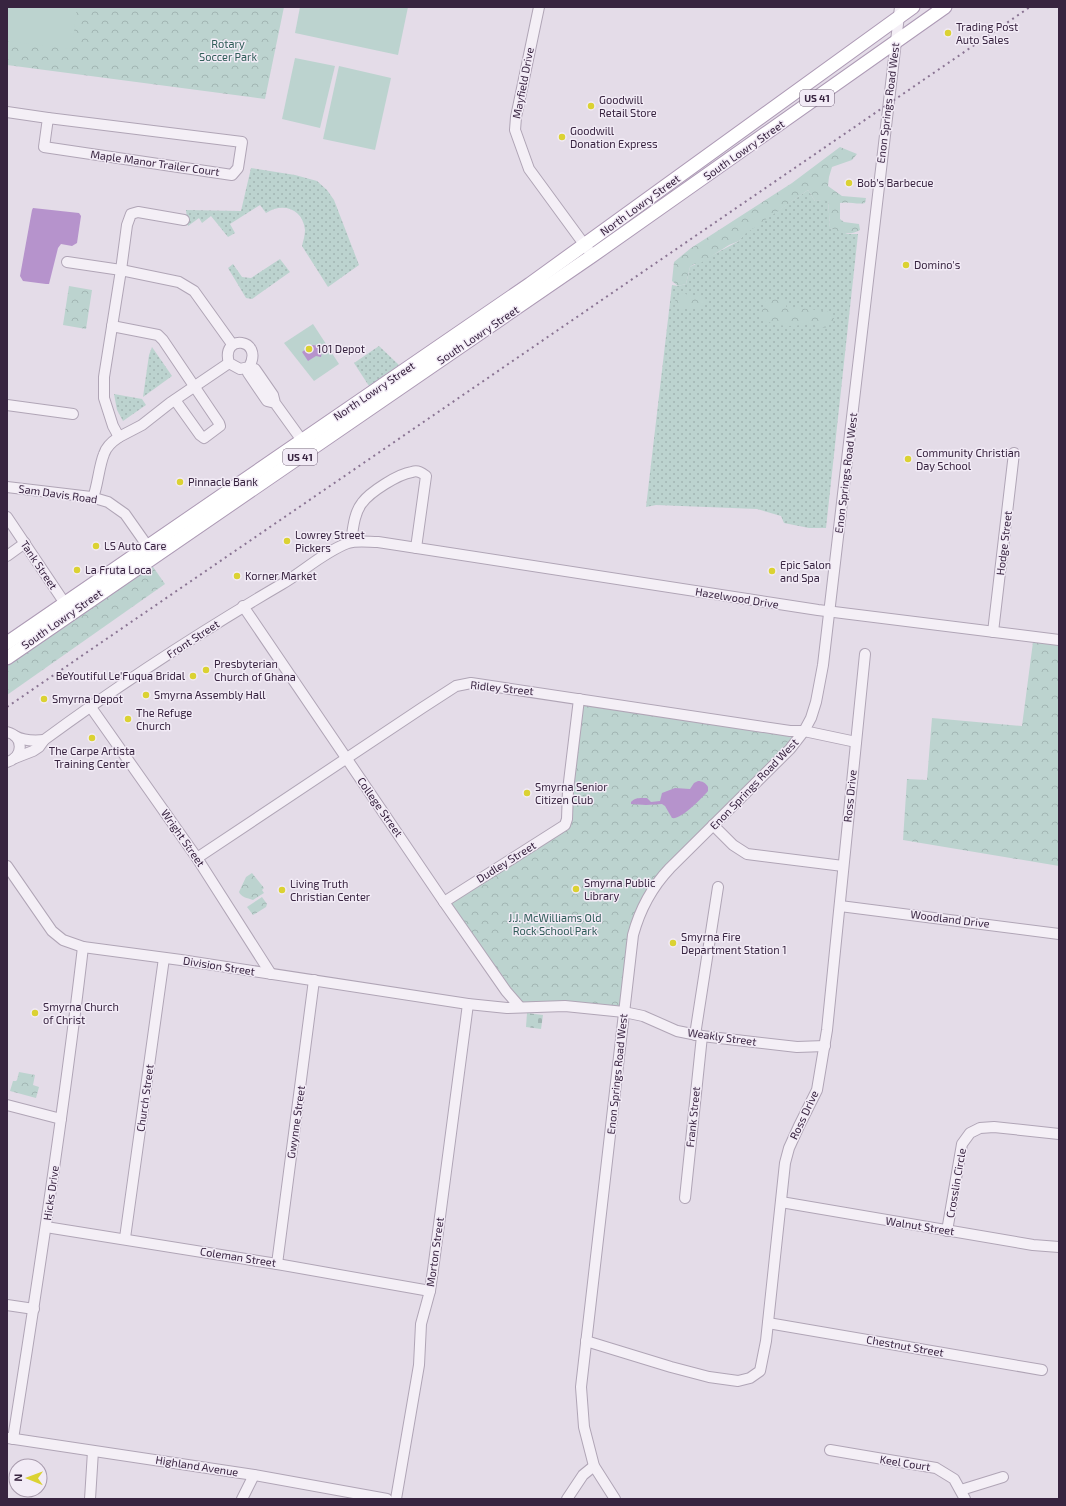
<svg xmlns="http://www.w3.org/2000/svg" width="1066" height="1506" font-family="'Exo 2',sans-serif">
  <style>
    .grass { fill: url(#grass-dots) }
    .forest { fill: url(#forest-crowns) }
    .cemetery { fill: url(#cemetery-stones) }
    .pitch { fill: #bcd3cf }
    .water { fill: #b693cc }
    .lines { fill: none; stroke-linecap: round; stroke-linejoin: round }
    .minor-casing { stroke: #b0a5b6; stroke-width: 12 }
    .major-casing { stroke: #ad9ab5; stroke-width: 15 }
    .minor { stroke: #f4eff6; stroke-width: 10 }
    .major { stroke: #fff; stroke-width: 13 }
    .rail { stroke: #8a7493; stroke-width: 2; stroke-dasharray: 2 4; stroke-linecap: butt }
    .poi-dot { fill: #dbd232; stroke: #f2ebf6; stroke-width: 1.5 }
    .labels { text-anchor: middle; stroke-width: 3; stroke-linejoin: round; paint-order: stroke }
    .shield { fill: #f2ebf6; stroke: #706077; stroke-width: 1 }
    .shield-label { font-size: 10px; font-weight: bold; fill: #382440 }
    .poi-label { font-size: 11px; fill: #382440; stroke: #f2ebf6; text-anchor: start }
    .park-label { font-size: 11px; fill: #305d59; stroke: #f2ebf6 }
    .street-label { font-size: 11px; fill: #382440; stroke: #f2ebf6 }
  </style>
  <defs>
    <pattern id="grass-dots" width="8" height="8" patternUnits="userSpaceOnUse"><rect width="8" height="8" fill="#bcd3cf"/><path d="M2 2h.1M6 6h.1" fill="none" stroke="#a2b5b3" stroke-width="1.8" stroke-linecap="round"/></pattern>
    <pattern id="forest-crowns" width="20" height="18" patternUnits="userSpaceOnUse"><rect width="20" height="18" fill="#bcd3cf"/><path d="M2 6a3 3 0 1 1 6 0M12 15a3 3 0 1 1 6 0" fill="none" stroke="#a2b5b3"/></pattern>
    <pattern id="cemetery-stones" width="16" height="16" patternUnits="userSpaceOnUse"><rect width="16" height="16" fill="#bcd3cf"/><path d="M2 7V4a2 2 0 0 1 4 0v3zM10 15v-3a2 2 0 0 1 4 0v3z" fill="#a2b5b3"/></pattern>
  </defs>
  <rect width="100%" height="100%" fill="#e4dce8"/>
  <g class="grass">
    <path d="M251,168L295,175L317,181L327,190L334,200L359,265L328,287L302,246C303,241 305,236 305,230C303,209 283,202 266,213L260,205L230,224L235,233L228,237L211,216L202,223L199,218L188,226L186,210L241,211Z"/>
    <polygon points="808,190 815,201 828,199 830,228 848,234 858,234 826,528 809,528 784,523 781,516 757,509 656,505 646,507 672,285 678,286 686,284 690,267 739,241 745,233"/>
    <polygon points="280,259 290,272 252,299 246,298 228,268 233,264 242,277 251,278"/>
    <polygon points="379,346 399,365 369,386 354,363"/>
    <polygon points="152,347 172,376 143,397 149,355"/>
    <polygon points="114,394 142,399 146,405 123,421 117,410"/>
  </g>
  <g class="forest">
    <polygon points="7,7 284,7 265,99 7,65"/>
    <path d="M840,147L857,154L852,160L832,167L829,177L828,186L842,196L866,198L865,203C857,205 849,201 840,203V219L844,222L859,224L860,230C850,236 840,233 830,228L828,200L815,201L808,190L745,234L739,241L729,245L699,264H694L690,267L686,284L678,286L672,281L674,262L691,248L792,183Z"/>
    <polygon points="69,286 92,290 86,329 63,325"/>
    <polygon points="684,293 691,297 700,294 708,301 702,309 678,307 675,300"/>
    <polygon points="766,299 788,300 786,307 809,309 829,312 835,320 825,328 811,324 792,326 774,325 760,316"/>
    <polygon points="151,564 165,584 7,695 7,662"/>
    <polygon points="1033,642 1059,644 1059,866 903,840 907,779 927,780 932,718 1022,726"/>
    <polygon points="579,699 804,731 670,868 641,911 624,1012 519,1006 444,902 561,829"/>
    <path d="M252,873L264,888L262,890L264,893L253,900C247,898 241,897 239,892L246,877Z"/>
    <polygon points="262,897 267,904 266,907 253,915 247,907"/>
    <polygon points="19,1072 35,1075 33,1085 39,1087 36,1098 10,1091 13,1081 16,1081 17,1080"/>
  </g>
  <polygon class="cemetery" points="527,1013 543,1015 541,1029 526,1027"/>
  <g class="pitch">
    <polygon points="7,7 77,7 72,49 7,41"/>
    <polygon points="300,7 408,7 398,55 295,33"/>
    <polygon points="295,58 335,66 320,128 282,119"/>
    <polygon points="339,66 391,78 375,150 323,139"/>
    <polygon points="313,324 339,364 314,381 284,343"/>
  </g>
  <g class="water">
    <polygon points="33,208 79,213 81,216 77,243 72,246 61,244 58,248 49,284 46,284 23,281 20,276 32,210"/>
    <polygon points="311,345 323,346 321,357 316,356 308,361 302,352"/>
    <path d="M698,781C702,781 706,783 708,787V791C702,798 681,820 672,818L665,806L662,804L646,805L631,804V802C635,797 641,798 647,798L651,802L660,801L662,793L675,788L690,789L694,783Z"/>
  </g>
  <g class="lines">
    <defs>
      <g id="minor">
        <polyline points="539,7 516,117 515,130 529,169 589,251"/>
        <polyline points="7,112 48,118"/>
        <polygon points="48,118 242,142 238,168 232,175 44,147"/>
        <polyline points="184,220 138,212 131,214 127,225 121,270 104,377 104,398 113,426 119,437 142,425 170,403 229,363"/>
        <polyline points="67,262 121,270 179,282 194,291 232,344"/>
        <polyline points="112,326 158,335 163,340 219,423 220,426 204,438 200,435 175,400"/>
        <path d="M275,403L267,401L248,373L249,367L240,369L229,363C220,333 265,338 249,367L255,369L273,395L275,403L306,446"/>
        <polyline points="7,405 73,414"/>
        <polyline points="7,487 91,497 108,502 125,514 151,551"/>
        <path d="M93,498C98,484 99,466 104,454C106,447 113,441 119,437"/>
        <polyline points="7,517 68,608"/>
        <path d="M351,542C353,529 354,513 362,503C370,492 398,474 412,472C418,470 422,473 426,476L416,548"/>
        <polyline points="7,556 25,543"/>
        <polyline points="243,606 444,902 506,991 519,1006"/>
        <polyline points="993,632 1014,453"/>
        <polyline points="90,706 197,858 271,974"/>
        <path d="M7,732C24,736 24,757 7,762"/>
        <path d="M15,736C24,741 33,741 44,740"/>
        <path d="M15,758L33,751L39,747L44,740C120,684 200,632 282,584C304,571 324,552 348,543C357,540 369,542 378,542L818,610L1059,640"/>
        <polyline points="713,825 733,845 747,854 843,866"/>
        <polyline points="197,858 422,708 456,686 471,683 790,731 804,731 856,742"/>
        <polyline points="7,866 52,931 63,940 83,947 181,960 468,1004 507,1008 565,1006 624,1012 643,1016 677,1031 702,1036 797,1047 825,1046"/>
        <polyline points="444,902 565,825 567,819 568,790 579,699"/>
        <polyline points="840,906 1059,934"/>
        <polyline points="695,1035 718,887"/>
        <polyline points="7,1105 61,1119"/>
        <polyline points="685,1198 702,1036"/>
        <polyline points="781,1202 1033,1245 1059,1247"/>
        <polyline points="46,1227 277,1264 430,1291"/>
        <polyline points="947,1231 962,1144 970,1133 980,1128 994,1127 1059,1134"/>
        <polyline points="125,1238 164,958"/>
        <polyline points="277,1264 314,980"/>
        <polyline points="7,1305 34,1309"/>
        <polyline points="768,1323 1042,1370"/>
        <polyline points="586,1341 671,1367 709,1377 738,1381 750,1378 760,1371 766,1341 785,1163 789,1148 799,1126 817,1090 827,1030 865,654"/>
        <polyline points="8,1438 254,1475 387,1499"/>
        <path d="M13,1439C39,1275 64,1111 83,947"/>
        <polyline points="830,1450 936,1468 954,1479 965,1499"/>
        <polyline points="961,1490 1003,1477"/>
        <polyline points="90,1499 93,1451"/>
        <polyline points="242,1499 254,1475"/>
        <polyline points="396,1499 419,1365 421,1324 430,1291 433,1270 468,1004"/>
        <polyline points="567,1499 583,1475 594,1466"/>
        <path d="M615,1499L594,1466L584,1427L581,1387L633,935C640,909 652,887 670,868L790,749L804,731L811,718L816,702L823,665L900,7"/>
      </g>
      <g id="major">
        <polyline points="7,643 530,284 913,7"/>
        <polyline points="7,658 592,256 945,7"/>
      </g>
    </defs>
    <use href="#minor" class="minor-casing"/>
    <use href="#major" class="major-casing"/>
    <use href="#minor" class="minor"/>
    <use href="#major" class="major"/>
    <polyline class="rail" points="7,707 1030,7"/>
  </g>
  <g class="poi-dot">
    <circle cx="948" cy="33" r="4"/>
    <circle cx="591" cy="106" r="4"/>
    <circle cx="562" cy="137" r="4"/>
    <circle cx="849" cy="183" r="4"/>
    <circle cx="906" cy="265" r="4"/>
    <circle cx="309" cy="349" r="4"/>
    <circle cx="908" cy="459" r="4"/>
    <circle cx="180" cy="482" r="4"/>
    <circle cx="287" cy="541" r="4"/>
    <circle cx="96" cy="546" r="4"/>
    <circle cx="77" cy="570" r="4"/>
    <circle cx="772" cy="571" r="4"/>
    <circle cx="237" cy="576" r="4"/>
    <circle cx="206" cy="670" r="4"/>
    <circle cx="193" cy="676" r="4"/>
    <circle cx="146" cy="695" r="4"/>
    <circle cx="44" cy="699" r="4"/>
    <circle cx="128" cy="719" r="4"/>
    <circle cx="92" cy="738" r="4"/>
    <circle cx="527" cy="793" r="4"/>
    <circle cx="576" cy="889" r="4"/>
    <circle cx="282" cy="890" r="4"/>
    <circle cx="673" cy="943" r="4"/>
    <circle cx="35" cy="1013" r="4"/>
  </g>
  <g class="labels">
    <g class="shield">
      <rect x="800" y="90" width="34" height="16" rx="3"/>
      <rect x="283" y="449" width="34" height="16" rx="3"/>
    </g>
    <g class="shield-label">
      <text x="817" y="102">US 41</text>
      <text x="300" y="461">US 41</text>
    </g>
    <g class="poi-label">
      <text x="956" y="31">Trading Post<tspan x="956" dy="13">Auto Sales</tspan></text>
      <text x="599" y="104">Goodwill<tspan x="599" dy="13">Retail Store</tspan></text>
      <text x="570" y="135">Goodwill<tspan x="570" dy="13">Donation Express</tspan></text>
      <text x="857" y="187">Bob's Barbecue</text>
      <text x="914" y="269">Domino's</text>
      <text x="317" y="353">101 Depot</text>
      <text x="916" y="457">Community Christian<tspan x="916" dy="13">Day School</tspan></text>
      <text x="188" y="486">Pinnacle Bank</text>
      <text x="295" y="539">Lowrey Street<tspan x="295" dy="13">Pickers</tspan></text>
      <text x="104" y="550">LS Auto Care</text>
      <text x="780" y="569">Epic Salon<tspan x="780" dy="13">and Spa</tspan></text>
      <text x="85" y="574">La Fruta Loca</text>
      <text x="245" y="580">Korner Market</text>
      <text x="214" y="668">Presbyterian<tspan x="214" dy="13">Church of Ghana</tspan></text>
      <text x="185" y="680" text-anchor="end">BeYoutiful Le'Fuqua Bridal</text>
      <text x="154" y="699">Smyrna Assembly Hall</text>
      <text x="52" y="703">Smyrna Depot</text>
      <text x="136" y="717">The Refuge<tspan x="136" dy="13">Church</tspan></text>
      <text x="92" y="755" text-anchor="middle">The Carpe Artista<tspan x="92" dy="13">Training Center</tspan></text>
      <text x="535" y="791">Smyrna Senior<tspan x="535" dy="13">Citizen Club</tspan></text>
      <text x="584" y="887">Smyrna Public<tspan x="584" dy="13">Library</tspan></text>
      <text x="290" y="888">Living Truth<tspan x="290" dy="13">Christian Center</tspan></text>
      <text x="681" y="941">Smyrna Fire<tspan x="681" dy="13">Department Station 1</tspan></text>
      <text x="43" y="1011">Smyrna Church<tspan x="43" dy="13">of Christ</tspan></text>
    </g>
    <g class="park-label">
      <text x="228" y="48">Rotary<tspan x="228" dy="13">Soccer Park</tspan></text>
      <text x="555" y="922">J.J. McWilliams Old<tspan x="555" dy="13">Rock School Park</tspan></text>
    </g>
    <g class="street-label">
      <text transform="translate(523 83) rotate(-79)" y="4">Mayfield Drive</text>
      <text transform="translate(888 103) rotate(-83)" y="4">Enon Springs Road West</text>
      <text transform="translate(744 150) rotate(-35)" y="4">South Lowry Street</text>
      <text transform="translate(155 163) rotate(8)" y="4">Maple Manor Trailer Court</text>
      <text transform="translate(640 205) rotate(-36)" y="4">North Lowry Street</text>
      <text transform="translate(478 335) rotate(-34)" y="4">South Lowry Street</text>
      <text transform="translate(374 391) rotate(-34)" y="4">North Lowry Street</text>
      <text transform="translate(846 473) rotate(-83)" y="4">Enon Springs Road West</text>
      <text transform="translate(58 494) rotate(8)" y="4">Sam Davis Road</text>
      <text transform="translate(1004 543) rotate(-83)" y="4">Hodge Street</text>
      <text transform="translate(39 565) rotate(56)" y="4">Tank Street</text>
      <text transform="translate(737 598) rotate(9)" y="4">Hazelwood Drive</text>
      <text transform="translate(62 619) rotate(-35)" y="4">South Lowry Street</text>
      <text transform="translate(193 639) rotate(-33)" y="4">Front Street</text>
      <text transform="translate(502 688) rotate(6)" y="4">Ridley Street</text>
      <text transform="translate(754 784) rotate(-46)" y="4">Enon Springs Road West</text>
      <text transform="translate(850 796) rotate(-84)" y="4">Ross Drive</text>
      <text transform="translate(380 807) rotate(55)" y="4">College Street</text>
      <text transform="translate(183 838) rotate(55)" y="4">Wright Street</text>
      <text transform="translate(506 862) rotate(-32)" y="4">Dudley Street</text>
      <text transform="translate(950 919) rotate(7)" y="4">Woodland Drive</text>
      <text transform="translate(219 966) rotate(9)" y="4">Division Street</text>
      <text transform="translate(722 1037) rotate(8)" y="4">Weakly Street</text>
      <text transform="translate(617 1074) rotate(-84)" y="4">Enon Springs Road West</text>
      <text transform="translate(145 1098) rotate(-82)" y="4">Church Street</text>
      <text transform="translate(804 1115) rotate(-65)" y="4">Ross Drive</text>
      <text transform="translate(693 1117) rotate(-84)" y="4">Frank Street</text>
      <text transform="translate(296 1122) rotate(-82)" y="4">Gwynne Street</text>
      <text transform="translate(956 1183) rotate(-80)" y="4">Crosslin Circle</text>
      <text transform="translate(51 1193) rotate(-82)" y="4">Hicks Drive</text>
      <text transform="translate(920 1226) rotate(9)" y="4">Walnut Street</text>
      <text transform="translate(435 1252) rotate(-82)" y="4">Morton Street</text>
      <text transform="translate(238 1257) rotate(9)" y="4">Coleman Street</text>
      <text transform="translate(905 1346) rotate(10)" y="4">Chestnut Street</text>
      <text transform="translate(905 1463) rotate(9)" y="4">Keel Court</text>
      <text transform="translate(197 1466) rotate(9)" y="4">Highland Avenue</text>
    </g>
  </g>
  <rect width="1066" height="1506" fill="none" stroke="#382440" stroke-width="16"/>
  <g transform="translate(28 1478) rotate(271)"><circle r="19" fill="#f2ebf6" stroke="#a89bad"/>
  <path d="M0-3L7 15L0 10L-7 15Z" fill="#dbd232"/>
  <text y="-6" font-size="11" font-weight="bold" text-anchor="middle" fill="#382440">N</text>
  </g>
</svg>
